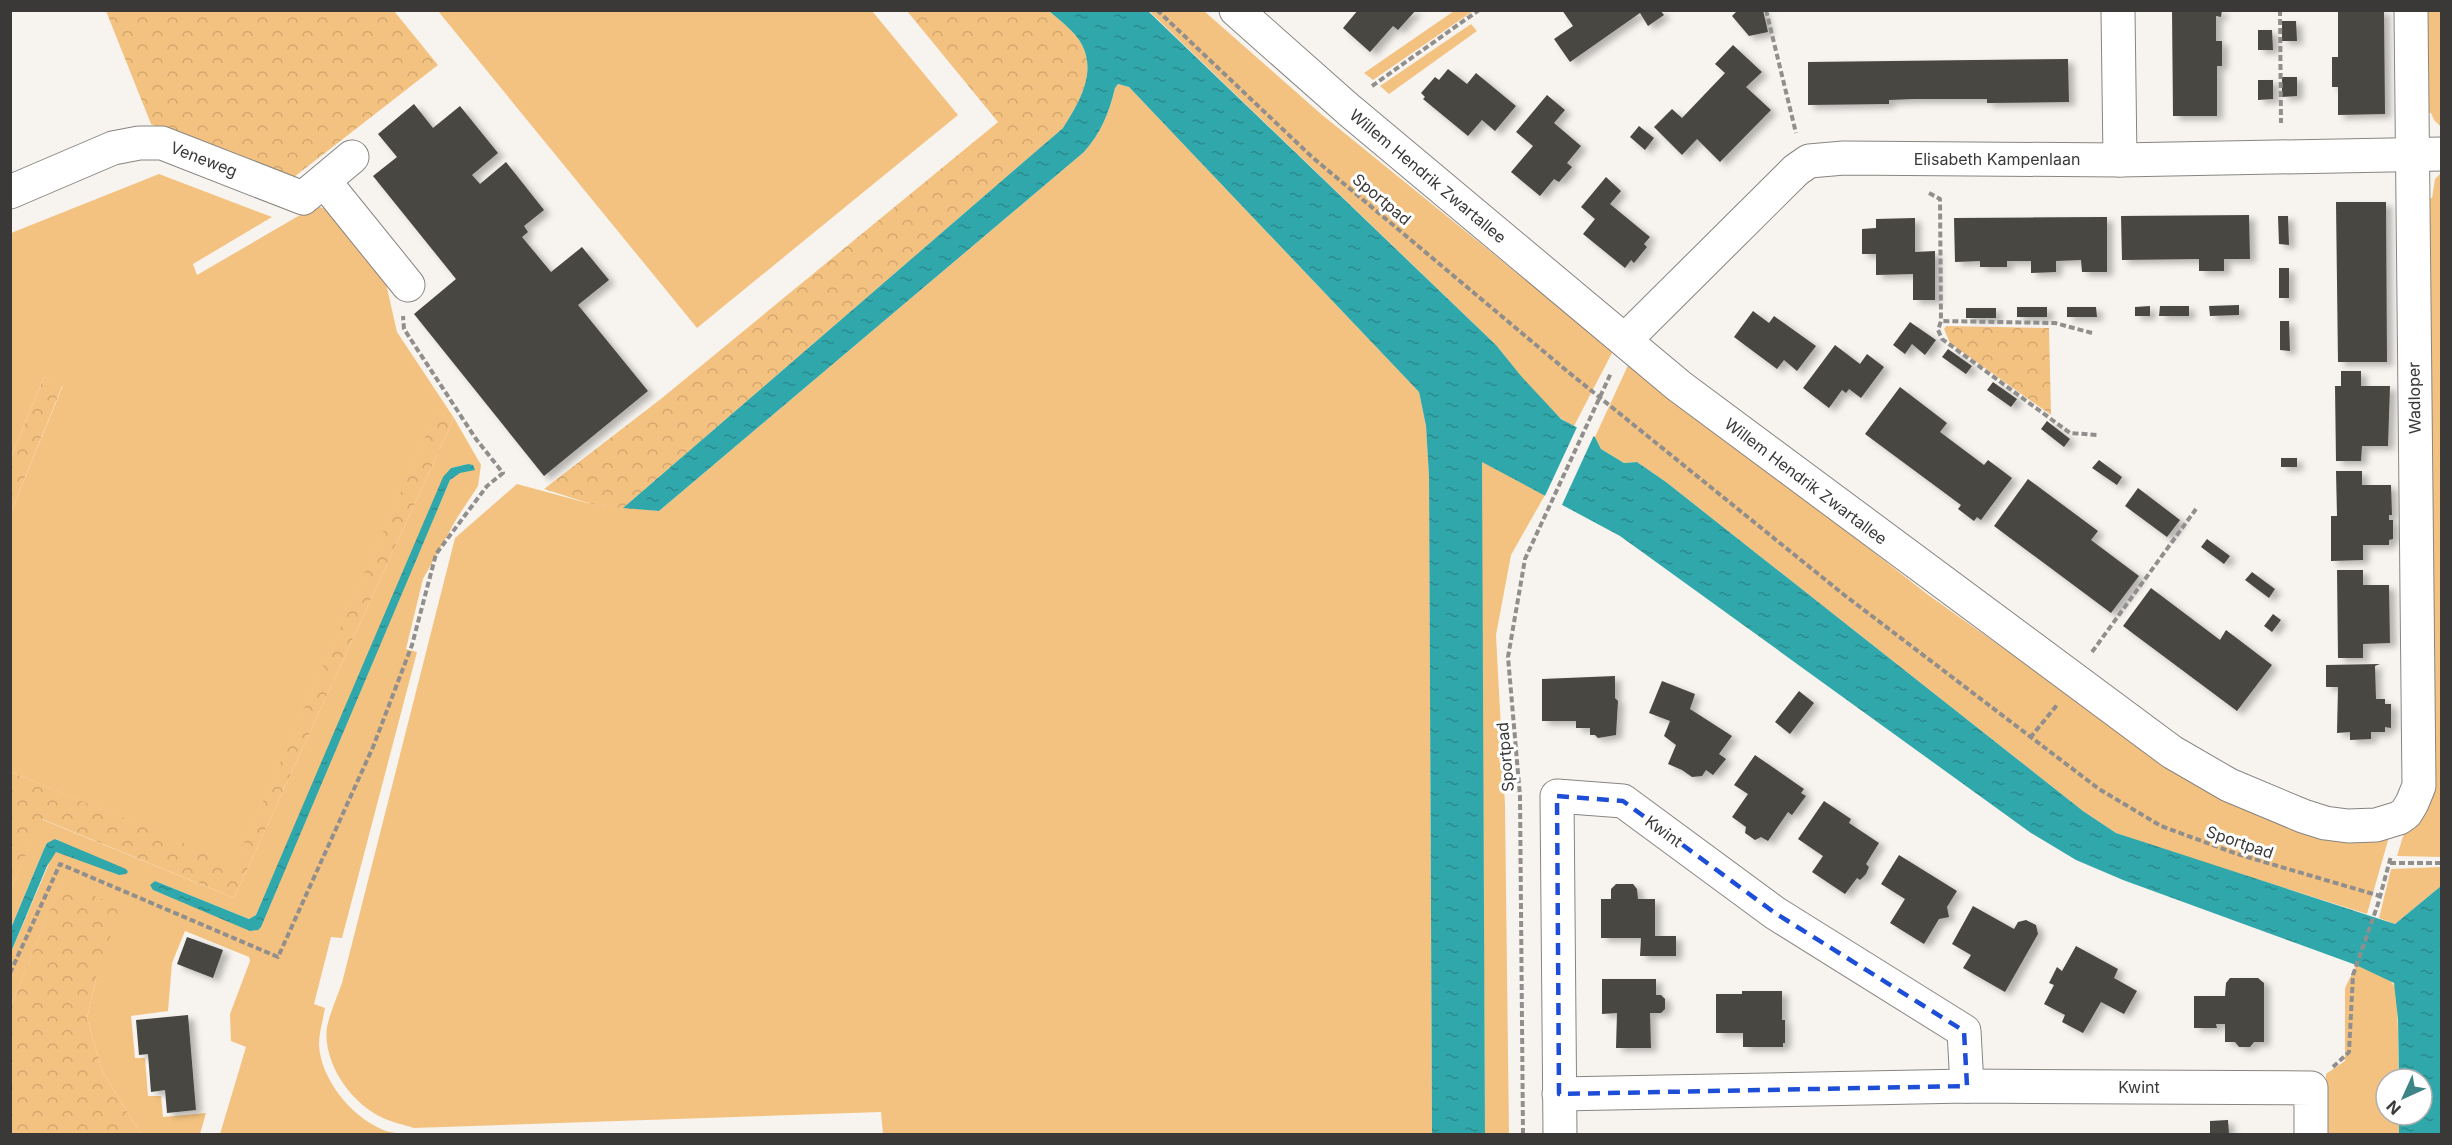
<svg xmlns="http://www.w3.org/2000/svg" width="2452" height="1145" font-family="Inter,sans-serif">
  <style>
    .grass { fill: #f4c280; fill-rule: evenodd }
    .forest { fill: url(#forest-crowns) }
    .water { fill: url(#water-ripples) }
    .pier { fill: #f7f4f0 }
    .building { fill: #494643; filter: url(#shadow) }
    .lines { fill: none; stroke-linecap: round; stroke-linejoin: round }
    .street-casing { stroke: #888581; stroke-width: 35 }
    .path { stroke: #918f8d; stroke-width: 4; stroke-dasharray: 6 3; stroke-linecap: butt }
    .street { stroke: #fff; stroke-width: 33 }
    .marked { fill: none; stroke: #1d4ed8; stroke-width: 4.5; stroke-dasharray: 12 8; stroke-linejoin: round }
    .labels { text-anchor: middle; stroke-width: 6; stroke-linejoin: round; paint-order: stroke }
    .street-label { font-size: 16px; fill: #3a3938; stroke: #fff }
  </style>
  <defs>
    <pattern id="forest-crowns" width="20" height="18" patternUnits="userSpaceOnUse" patternTransform="scale(1.5)"><rect width="20" height="18" fill="#f4c280"/><path d="M2 6a3 3 0 1 1 6 0M12 15a3 3 0 1 1 6 0" fill="none" stroke="#d2a76f"/></pattern>
    <pattern id="water-ripples" width="26" height="14" patternUnits="userSpaceOnUse" patternTransform="scale(1.5)"><rect width="26" height="14" fill="#30a8ab"/><path d="M2 4q2-2 4 0t4 0M15 11q2-2 4 0t4 0" fill="none" stroke="#2a8a8c"/></pattern>
    <filter id="shadow"><feDropShadow dx="6" dy="4" stdDeviation="3" flood-color="#0004"/></filter>
  </defs>
  <rect width="100%" height="100%" fill="#f7f4f0"/>
  <g class="grass">
    <polygon points="438,11 872,11 958,115 697,328"/>
    <path d="M1149,11H1204L1321,114L1613,351L1574,426C1541,410 1519,373 1496,345Z"/>
    <polygon points="1454,11 1473,11 1373,80 1364,73"/>
    <polygon points="2424,11 2441,11 2441,127 2434,120 2431,113 2424,112"/>
    <polygon points="1471,24 1477,31 1389,94 1380,86"/>
    <path d="M1118,84L1129,87L1419,392L1426,426L1429,477L1432,1134H883L881,1112L414,1128C404,1125 392,1122 383,1118C351,1104 322,1062 327,1027C330,1013 337,997 342,983L455,538L517,484L591,504L659,511L1084,152C1101,133 1109,113 1115,88Z"/>
    <polygon points="2441,173 2441,857 2397,856 2405,830 2425,197 2432,198 2435,179"/>
    <path d="M159,174L272,217L193,264L197,275L307,211L320,207L332,212L385,279L397,332L454,418L481,465L478,486L457,518L423,579L406,649L417,652L342,938L331,937L314,1004L325,1008C323,1020 319,1033 319,1045C321,1079 350,1115 381,1129C387,1132 396,1133 403,1134H220L246,1047L231,1041L230,1014L250,961L249,957L185,931L172,963L168,1011L131,1016L135,1058H145L148,1096H161L163,1117L206,1113L200,1134H141L102,1071L87,1018L97,975L61,883L11,1006V952L53,854L56,852H62L119,875L56,839L47,843L44,849L11,928V888L41,819L234,898L454,418L436,414L235,865L11,772V512L63,385L44,377L11,457V233ZM468,464L450,480L254,931L153,890L155,881L249,919L256,915L451,468Z"/>
    <polygon points="1630,361 1927,594 2112,726 2389,837 2367,914 2161,849 2116,833 2083,811 1666,482 1637,462 1624,463 1601,449 1595,437"/>
    <polygon points="1481,461 1545,495 1511,555 1496,635 1505,805 1509,1134 1485,1134"/>
    <polygon points="2441,867 2441,886 2395,924 2379,918 2391,869"/>
    <path d="M2356,965C2370,971 2392,975 2397,991L2399,1079H2386V1115H2399V1134H2326V1074L2345,1061V988Z"/>
  </g>
  <g class="forest">
    <polygon points="106,11 394,11 438,65 294,177 219,147 168,132 151,124"/>
    <path d="M907,11H1049C1059,20 1076,32 1082,45C1097,74 1078,104 1063,128L623,508L591,504L544,489L662,398L998,122Z"/>
    <polygon points="1946,326 2049,328 2051,415 1950,343 1944,329"/>
    <polygon points="44,377 63,384 11,512 11,457"/>
    <polygon points="436,413 454,418 234,898 42,819 11,888 11,772 235,864"/>
    <polygon points="61,882 121,907 97,975 87,1018 102,1071 141,1134 11,1134 11,1006"/>
  </g>
  <g class="water">
    <path d="M1049,11H1148L1496,345L1521,376L1561,419L1595,437L1601,449L1624,463L1637,462L1666,482L2083,811L2116,833L2395,924L2441,886V1134H2399V1115H2422V1079H2399L2398,1019L2394,983L2356,965L2123,880L2076,860L2031,833L1620,536L1482,462L1485,1134H1432L1429,477L1426,426L1419,392L1129,87L1118,84L1115,88C1109,113 1101,133 1084,152L659,511L623,508L1063,128C1078,104 1097,74 1082,45C1076,32 1059,20 1049,11Z"/>
    <polygon points="468,464 473,465 475,470 460,473 450,480 261,927 258,930 250,931 153,890 150,885 155,881 249,919 256,915 443,477 451,468"/>
    <polygon points="55,839 126,869 128,872 126,874 119,875 56,852 47,866 11,952 11,928 44,849 47,843"/>
  </g>
  <polygon class="pier" points="1578,425 1595,433 1561,507 1544,498"/>
  <g class="building">
    <polygon points="1358,10 1416,10 1398,30 1393,26 1370,52 1343,28"/>
    <polygon points="1562,10 1660,10 1664,15 1648,26 1640,13 1570,62 1554,39 1573,26"/>
    <polygon points="1738,10 1763,10 1768,32 1749,36 1732,16"/>
    <polygon points="2172,10 2222,10 2221,17 2216,16 2216,41 2222,41 2222,66 2217,66 2217,116 2173,116"/>
    <polygon points="2338,10 2384,10 2385,114 2338,115 2338,87 2332,87 2332,57 2338,57"/>
    <polygon points="2282,21 2296,21 2297,41 2282,41"/>
    <polygon points="2258,30 2272,30 2273,50 2258,50"/>
    <polygon points="1733,45 1762,72 1746,87 1771,110 1720,162 1697,139 1682,155 1654,127 1672,109 1682,118 1725,73 1715,64"/>
    <polygon points="2068,59 2069,102 1987,103 1987,99 1913,99 1889,100 1889,104 1808,105 1808,62"/>
    <polygon points="1448,69 1467,84 1476,73 1516,106 1495,131 1482,120 1468,136 1423,99 1425,97 1421,93 1435,77 1439,80"/>
    <polygon points="2282,77 2297,77 2297,96 2282,97"/>
    <polygon points="2258,80 2273,80 2273,99 2258,100"/>
    <polygon points="1547,95 1565,110 1554,123 1581,146 1567,163 1572,167 1559,182 1554,179 1540,196 1511,172 1533,146 1516,132"/>
    <polygon points="414,104 433,128 460,106 498,153 472,175 480,184 506,162 544,210 524,226 528,232 522,237 551,272 582,247 609,280 578,305 648,391 544,476 414,314 456,279 373,176 397,157 378,134"/>
    <polygon points="1639,126 1654,138 1645,150 1630,137"/>
    <polygon points="1606,177 1621,191 1610,204 1650,237 1644,244 1647,247 1634,263 1631,260 1625,268 1583,234 1595,219 1581,207"/>
    <polygon points="2336,202 2386,202 2387,362 2338,362"/>
    <polygon points="2249,215 2250,259 2224,259 2224,271 2199,271 2199,259 2122,260 2121,216"/>
    <polygon points="2278,216 2288,216 2289,245 2279,244"/>
    <polygon points="2107,217 2107,272 2082,272 2081,260 2056,261 2056,272 2031,273 2031,261 2007,261 2007,267 1980,267 1980,261 1955,262 1954,218"/>
    <polygon points="1915,218 1915,252 1935,251 1935,300 1913,300 1913,274 1876,275 1876,254 1862,254 1862,229 1876,228 1876,219"/>
    <rect x="2279" y="268" width="10" height="30"/>
    <polygon points="2239,305 2239,315 2210,316 2209,306"/>
    <polygon points="2150,306 2150,316 2135,316 2135,307"/>
    <polygon points="2160,306 2189,306 2189,316 2159,316"/>
    <rect x="2017" y="307" width="30" height="10"/>
    <polygon points="2067,307 2096,307 2097,317 2067,317"/>
    <rect x="1966" y="308" width="30" height="10"/>
    <polygon points="1753,311 1769,323 1774,316 1816,346 1797,371 1784,360 1777,369 1734,337"/>
    <polygon points="2280,321 2289,321 2290,351 2280,350"/>
    <polygon points="1910,322 1936,340 1925,355 1912,344 1905,354 1893,345"/>
    <polygon points="1835,345 1860,364 1867,354 1884,367 1861,398 1849,389 1846,393 1842,390 1829,408 1803,388"/>
    <polygon points="1948,349 1972,366 1966,374 1942,357"/>
    <polygon points="2341,371 2361,371 2361,386 2390,386 2388,446 2362,446 2361,461 2336,461 2335,386 2341,386"/>
    <polygon points="1993,382 2017,399 2011,407 1987,390"/>
    <polygon points="1900,387 1947,423 1940,432 1984,465 1988,460 2012,478 1981,520 1977,517 1974,521 1958,509 1961,505 1865,434"/>
    <polygon points="2047,421 2070,439 2064,447 2041,429"/>
    <rect x="2281" y="458" width="16" height="9"/>
    <polygon points="2099,460 2122,477 2117,485 2092,468"/>
    <polygon points="2336,471 2362,471 2362,485 2391,485 2392,515 2389,515 2389,520 2393,520 2393,539 2389,540 2389,545 2363,545 2363,560 2331,561 2331,516 2337,516"/>
    <polygon points="2028,479 2098,531 2091,540 2139,576 2111,613 1994,526"/>
    <polygon points="2138,488 2180,520 2167,537 2125,506"/>
    <polygon points="2207,539 2230,556 2224,564 2201,547"/>
    <polygon points="2337,570 2363,570 2363,585 2389,585 2390,643 2363,644 2363,658 2338,658"/>
    <polygon points="2252,572 2275,589 2269,598 2245,580"/>
    <polygon points="2151,588 2220,640 2226,630 2272,665 2237,711 2123,626"/>
    <polygon points="2273,614 2281,620 2272,632 2264,626"/>
    <polygon points="2380,664 2375,666 2376,699 2385,699 2385,704 2391,704 2391,728 2385,727 2385,732 2371,732 2371,739 2350,740 2350,732 2337,733 2338,687 2326,687 2326,665"/>
    <polygon points="1615,676 1615,698 1618,701 1616,735 1598,738 1595,735 1590,735 1590,728 1576,728 1576,721 1542,721 1542,679"/>
    <polygon points="1662,681 1695,694 1690,709 1732,736 1719,754 1726,759 1713,775 1706,770 1702,776 1692,777 1682,770 1668,764 1676,745 1664,736 1670,721 1649,713"/>
    <polygon points="1799,691 1814,703 1790,734 1775,722"/>
    <polygon points="1755,755 1804,789 1801,793 1806,796 1792,815 1788,812 1768,841 1761,837 1755,840 1745,833 1746,827 1732,817 1748,794 1734,785"/>
    <polygon points="1824,801 1851,819 1849,823 1879,843 1866,864 1869,867 1866,874 1860,880 1857,878 1845,894 1812,872 1823,856 1798,839"/>
    <polygon points="1899,855 1957,891 1947,907 1949,917 1939,919 1924,944 1890,923 1905,899 1881,884"/>
    <polygon points="1616,884 1633,884 1637,889 1638,899 1655,899 1655,936 1676,936 1676,956 1640,956 1641,938 1601,938 1601,899 1611,899 1611,889"/>
    <polygon points="1973,906 2014,929 2018,922 2026,920 2036,925 2038,934 2005,992 1963,968 1971,955 1952,944"/>
    <polygon points="187,937 223,950 213,978 177,964"/>
    <polygon points="2076,946 2118,969 2114,978 2137,991 2124,1014 2101,1002 2083,1033 2062,1022 2065,1015 2044,1004 2054,985 2049,983 2057,967 2062,971"/>
    <polygon points="2230,978 2258,978 2264,983 2264,1042 2254,1042 2250,1047 2239,1047 2235,1042 2225,1042 2225,1024 2216,1024 2217,1028 2194,1028 2194,996 2225,996 2226,983"/>
    <polygon points="1602,979 1656,979 1656,995 1661,995 1665,999 1665,1009 1661,1013 1650,1013 1651,1048 1616,1048 1617,1013 1602,1014"/>
    <polygon points="1742,991 1782,991 1782,1020 1785,1020 1785,1043 1783,1043 1783,1047 1743,1047 1743,1033 1716,1033 1716,994 1742,994"/>
    <polygon points="188,1015 196,1110 167,1113 165,1090 151,1092 148,1054 139,1055 136,1020"/>
    <polygon points="2228,1120 2229,1134 2210,1134 2210,1121"/>
  </g>
  <g class="lines">
    <defs>
      <g id="street">
        <polyline points="1236,10 1349,110 1679,386 2172,752 2229,785 2303,816 2325,823 2348,826 2376,825 2399,818 2406,813 2412,803 2419,786 2411,10"/>
        <polyline points="2118,10 2120,160"/>
        <polyline points="324,181 408,285"/>
        <polyline points="10,192 113,148 139,143 162,143 303,198 352,157"/>
        <polyline points="1625,340 1796,170 1809,161 1844,158 2120,160 2442,154"/>
        <polyline points="1559,1094 1967,1086 2311,1088 2311,1134"/>
        <polyline points="1560,1134 1557,796 1623,801 1775,913 1964,1031 1967,1086"/>
      </g>
    </defs>
    <use href="#street" class="street-casing"/>
    <g class="path">
      <polyline points="1157,10 1312,157 1567,371 1843,594 2099,789 2161,826 2237,854 2380,896"/>
      <polyline points="1766,10 1796,133"/>
      <polyline points="2280,10 2281,123"/>
      <polyline points="1372,86 1479,10"/>
      <polyline points="1929,193 1940,199 1941,321"/>
      <polyline points="2092,333 2055,323 1941,321 1938,330 1942,339 2070,433 2097,435"/>
      <polyline points="2092,652 2196,509"/>
      <polyline points="2030,738 2057,705"/>
      <polyline points="2390,863 2442,863"/>
      <polyline points="10,973 60,864 278,957 373,747 412,645 436,554 487,486 503,473 476,439 404,329 403,316"/>
      <polyline points="2333,1067 2349,1052 2353,975 2378,904 2391,856"/>
      <polyline points="1523,1134 1520,796 1508,657 1525,559 1611,373"/>
    </g>
    <use href="#street" class="street"/>
  </g>
  <path class="marked" d="M1557,796L1623,801L1775,913L1964,1031L1967,1086L1559,1094Z"/>
  <g class="labels">
    <g class="street-label">
      <text transform="translate(204 159) rotate(21)" y="6">Veneweg</text>
      <text x="1997" y="165">Elisabeth Kampenlaan</text>
      <text transform="translate(1428 176) rotate(40)" y="6">Willem Hendrik Zwartallee</text>
      <text transform="translate(1382 199) rotate(40)" y="6">Sportpad</text>
      <text transform="translate(2414 398) rotate(-91)" y="6">Wadloper</text>
      <text transform="translate(1806 481) rotate(37)" y="6">Willem Hendrik Zwartallee</text>
      <text transform="translate(1505 757) rotate(-95)" y="6">Sportpad</text>
      <text transform="translate(1664 831) rotate(36)" y="6">Kwint</text>
      <text transform="translate(2240 842) rotate(19)" y="6">Sportpad</text>
      <text x="2139" y="1093">Kwint</text>
    </g>
  </g>
  <rect width="2452" height="1145" fill="none" stroke="#3a3938" stroke-width="24"/>
  <g transform="translate(2404 1097) rotate(225)"><circle r="28" fill="#ffffff" stroke="#b0b0af" stroke-width="1.5"/>
  <path d="M0-4.5L10 22L0 15L-10 22Z" fill="#3c8486"/>
  <text y="-9" font-size="16" font-weight="bold" text-anchor="middle" fill="#3a3938">N</text>
  </g>
</svg>
